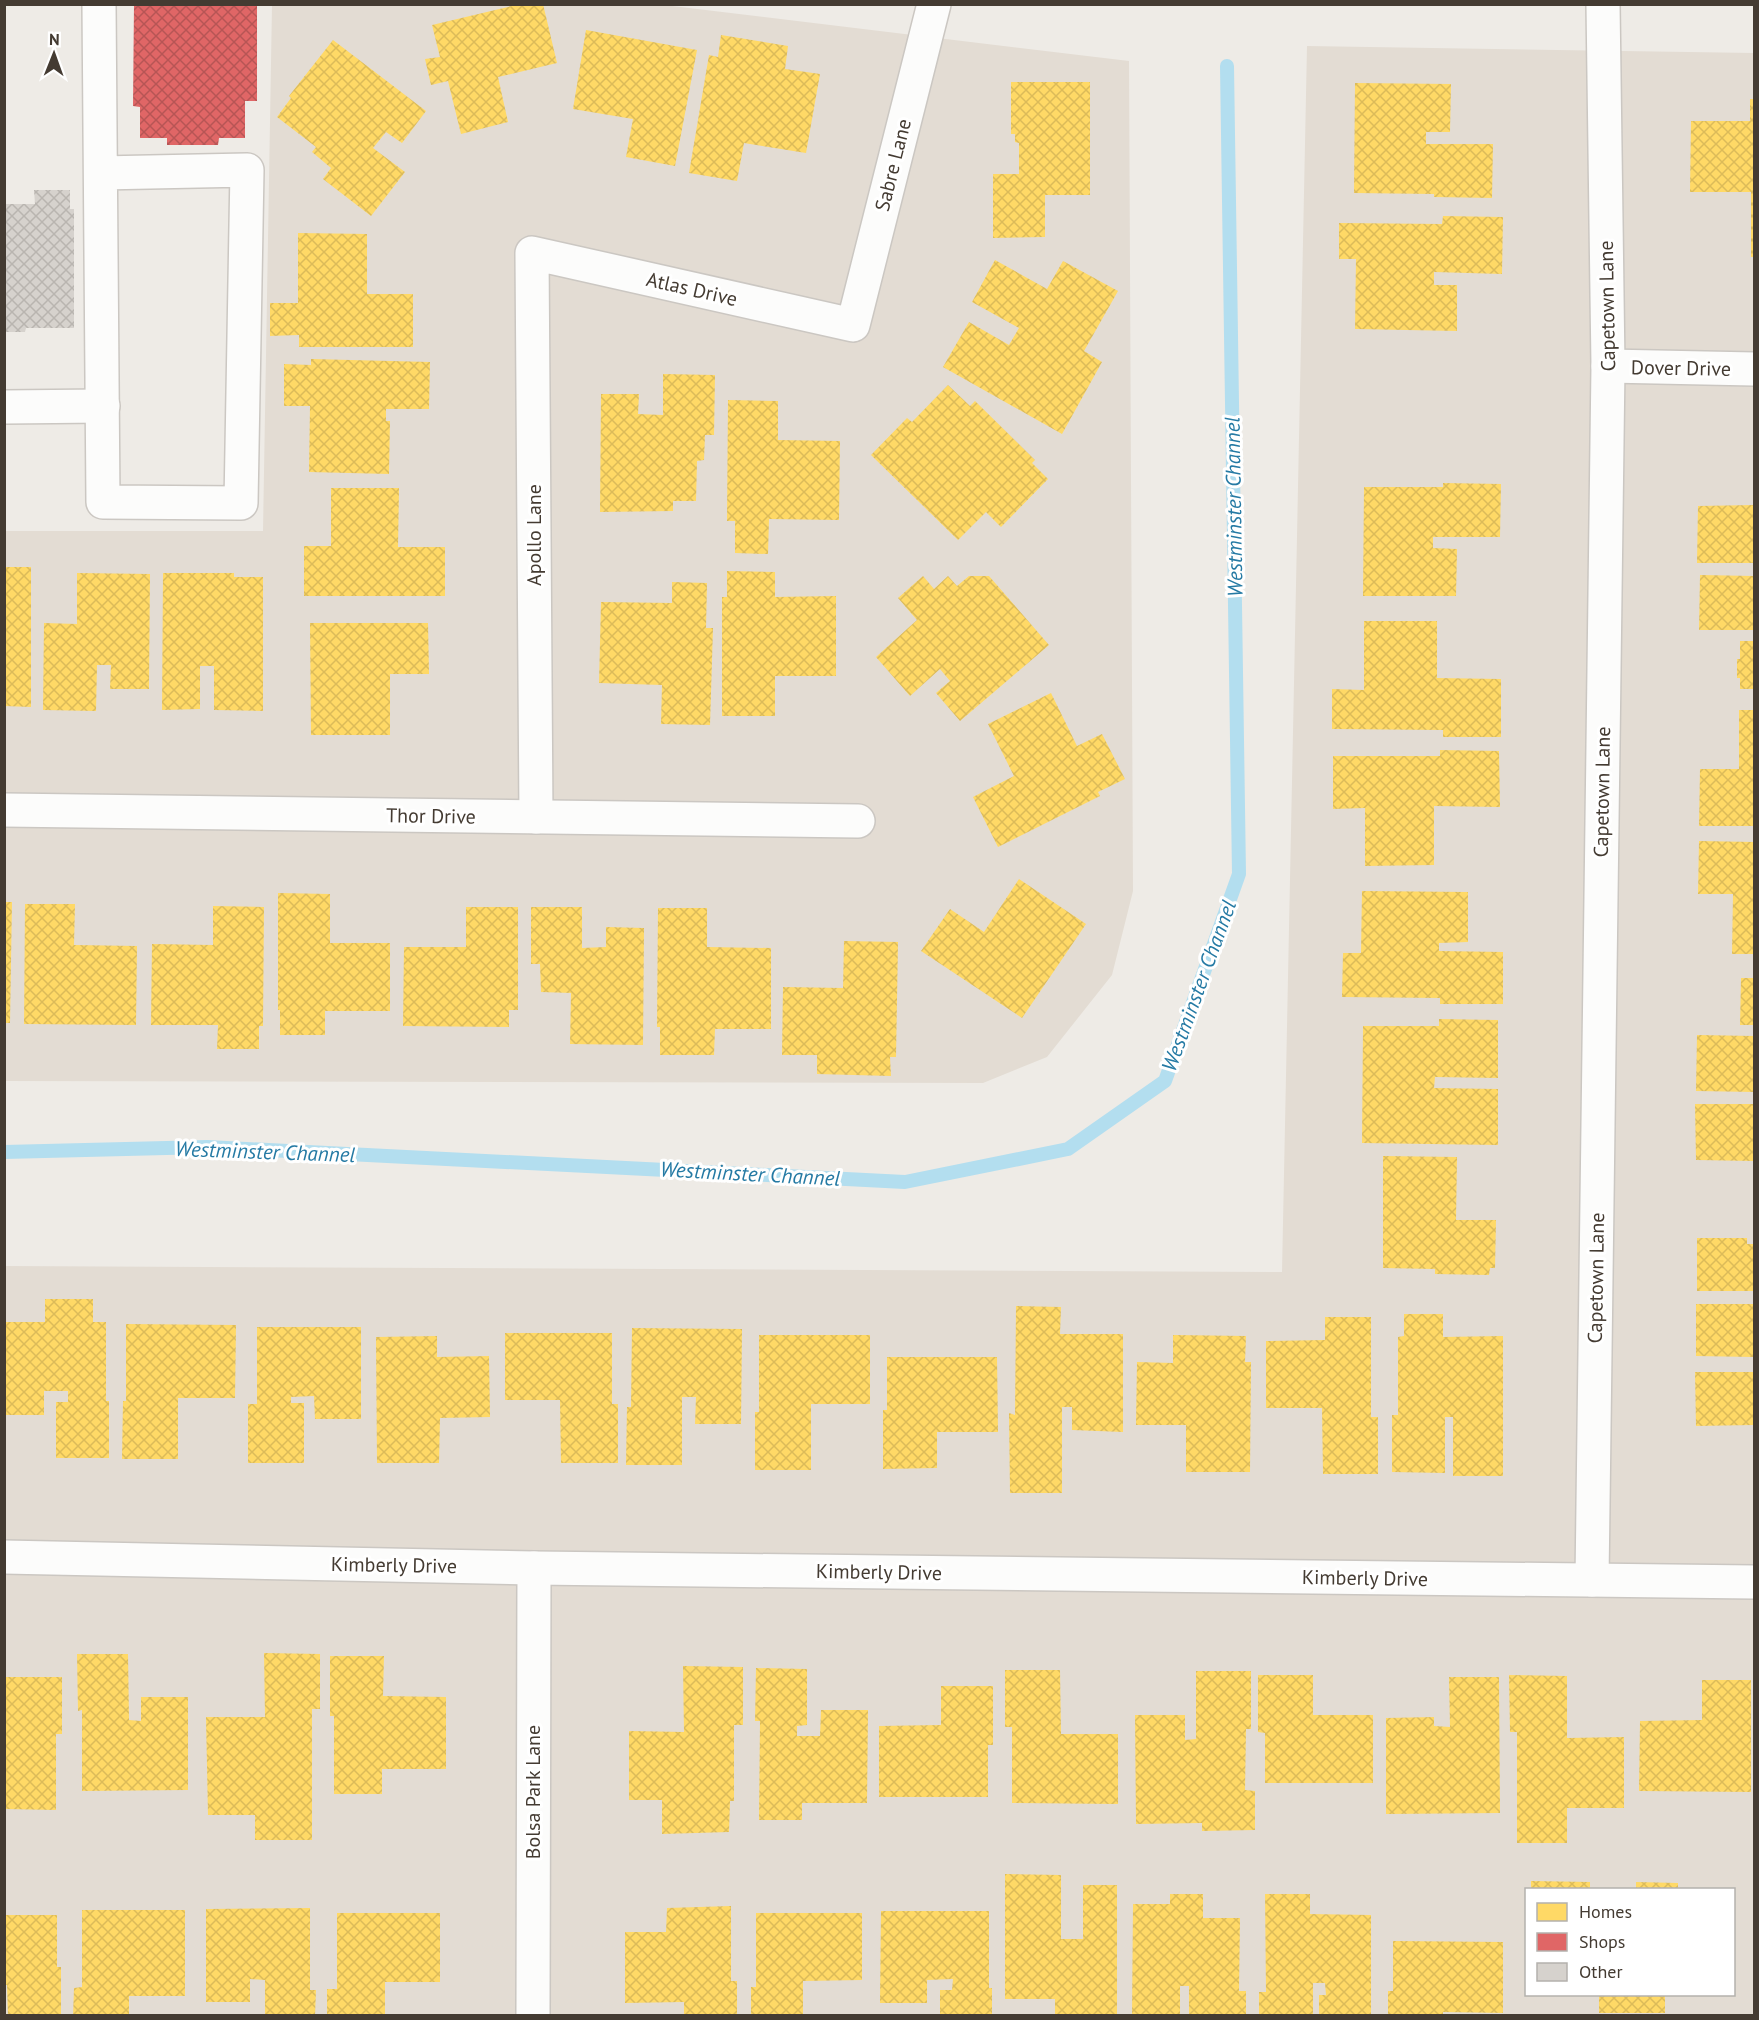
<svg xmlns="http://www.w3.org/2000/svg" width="1759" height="2020" font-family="'PT Sans',sans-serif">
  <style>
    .residential { fill: #e3dcd3; fill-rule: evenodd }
    .homes { fill: url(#homes-cross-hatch) }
    .shops { fill: url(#shops-cross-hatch) }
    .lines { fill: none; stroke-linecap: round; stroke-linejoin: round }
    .stream { stroke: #b3deef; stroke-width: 14 }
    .building { fill: url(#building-cross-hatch) }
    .minor-casing { stroke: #cbc7c2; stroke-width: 36 }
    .minor { stroke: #fcfcfb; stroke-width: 33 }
    .labels { text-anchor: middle; stroke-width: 6; stroke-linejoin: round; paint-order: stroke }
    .street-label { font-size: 20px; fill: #443b32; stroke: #fff }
    .water-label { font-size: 21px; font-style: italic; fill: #257aa4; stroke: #fff }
  </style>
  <defs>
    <pattern id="homes-cross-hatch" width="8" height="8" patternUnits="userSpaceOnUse" patternTransform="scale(1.5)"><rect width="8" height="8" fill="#ffd966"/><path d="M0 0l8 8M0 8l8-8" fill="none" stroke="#dcbb59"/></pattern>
    <pattern id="shops-cross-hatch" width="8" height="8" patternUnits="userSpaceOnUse" patternTransform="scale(1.5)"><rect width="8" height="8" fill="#e06666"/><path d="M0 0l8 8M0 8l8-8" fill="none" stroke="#b75555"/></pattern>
    <pattern id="building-cross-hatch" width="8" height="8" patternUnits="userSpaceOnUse" patternTransform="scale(1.5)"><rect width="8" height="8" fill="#d6d2cd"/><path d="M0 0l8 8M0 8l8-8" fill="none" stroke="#b9b5b0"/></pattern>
  </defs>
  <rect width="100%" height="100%" fill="#eeebe6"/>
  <g class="residential">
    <polygon points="272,5 664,5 1129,61 1133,891 1112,975 1047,1057 983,1083 5,1081 5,531 263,531"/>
    <path d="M1307,46L1754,53V2015L5,2016V1266L1282,1272ZM1526,1890H1734V1994H1526Z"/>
  </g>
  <g class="homes">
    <polygon points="520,4 543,4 557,63 498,77 508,122 461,134 448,81 431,85 425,59 440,57 432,25"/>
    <polygon points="586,30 697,50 675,166 626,157 633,119 573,109"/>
    <polygon points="721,35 788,46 785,69 820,74 806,153 744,143 737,181 689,173 709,55 718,57"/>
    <polygon points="333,40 426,111 402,143 386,132 373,148 405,172 371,216 323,179 331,168 312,152 316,147 277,117 291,98 289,96"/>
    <polygon points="1011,82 1090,82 1090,195 1045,195 1045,237 993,238 993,174 1019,174 1019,143 1015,142 1015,134 1011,134"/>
    <polygon points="1355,83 1451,84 1450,132 1426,132 1426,144 1493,144 1492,198 1434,197 1434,194 1354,193"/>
    <polygon points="1750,99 1754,99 1754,257 1751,257 1751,192 1690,192 1691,121 1750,121"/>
    <polygon points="1443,216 1503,217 1502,274 1434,272 1434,285 1457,285 1457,331 1355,329 1356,259 1339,259 1339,223 1442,224"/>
    <polygon points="298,233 367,234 367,294 413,294 413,347 299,347 299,335 270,336 270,303 298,303"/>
    <polygon points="995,260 1047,289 1063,261 1118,291 1084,351 1102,362 1062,434 943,367 969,322 1009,345 1019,328 972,302"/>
    <polygon points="311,359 430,362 429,409 386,409 386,421 390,421 389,474 309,472 310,406 284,406 284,364 311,365"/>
    <polygon points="663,374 715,375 714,435 705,435 704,460 697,461 696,501 673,501 673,511 600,512 601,394 639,394 638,414 663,415"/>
    <polygon points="948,385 970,406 975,401 1035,460 1032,463 1048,479 1001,527 986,512 958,540 871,455 907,418 912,422"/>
    <polygon points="728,400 778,401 778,440 840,441 839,520 769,519 768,554 735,553 735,521 727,521"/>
    <polygon points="1443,483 1501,484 1500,537 1433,537 1433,548 1457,549 1456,596 1363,596 1364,487 1443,487"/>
    <polygon points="331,488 399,488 398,547 445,547 445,596 304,596 304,546 331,546"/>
    <polygon points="1754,505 1754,563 1697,563 1698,506"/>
    <polygon points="4,567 31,567 31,707 4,706"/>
    <polygon points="727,571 775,572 775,597 836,596 836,676 775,676 775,716 722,716 722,597 727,597"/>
    <polygon points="77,573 150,574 149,689 110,689 111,665 97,665 96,711 43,710 44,623 77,624"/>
    <polygon points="163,573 234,573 234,577 263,577 263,711 214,710 214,666 200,666 200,709 162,710"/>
    <polygon points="1700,575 1754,576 1754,630 1699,630"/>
    <polygon points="923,576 934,589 948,576 957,586 969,576 989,576 1049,645 960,721 936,693 950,681 940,669 910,696 876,657 917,620 898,598"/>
    <polygon points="672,582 707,583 706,628 713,628 710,725 661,724 662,685 599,683 601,602 672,603"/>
    <polygon points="1364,621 1437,621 1437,678 1501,679 1501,737 1443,737 1443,730 1332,729 1332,689 1364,690"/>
    <polygon points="310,623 428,623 429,674 390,674 390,735 311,735"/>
    <polygon points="1740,641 1754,641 1754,689 1740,689 1740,678 1737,678 1737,659 1740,659"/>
    <polygon points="1051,693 1077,746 1102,734 1125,779 1098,792 1100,796 998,847 973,797 1014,776 988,724"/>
    <polygon points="1739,710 1754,710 1754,826 1699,826 1700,769 1739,769"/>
    <polygon points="1440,750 1499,751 1500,807 1434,806 1434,865 1365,866 1365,808 1333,809 1333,756 1440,756"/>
    <polygon points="1699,841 1754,842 1754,954 1732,954 1733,894 1698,894"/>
    <polygon points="1019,879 1086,924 1022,1018 921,951 950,909 984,932"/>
    <polygon points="1362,891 1468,892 1468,942 1439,943 1439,951 1503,952 1503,1004 1440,1004 1440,998 1342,997 1343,953 1361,953"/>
    <polygon points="278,893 330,894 330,943 390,943 390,1011 325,1011 325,1035 280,1035 280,1010 278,1010"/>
    <polygon points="4,902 12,902 10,1023 4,1023"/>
    <polygon points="25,904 75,904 74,945 137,946 136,1025 24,1024"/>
    <polygon points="213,906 264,907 263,1026 259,1026 259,1049 217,1049 218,1025 151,1025 152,944 213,945"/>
    <polygon points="466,907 518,907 518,1010 509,1010 509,1027 403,1026 404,947 466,947"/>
    <polygon points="531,907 582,907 582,948 606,947 606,927 644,928 643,1045 570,1044 571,993 541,992 540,964 531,964"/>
    <polygon points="658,908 707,908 707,947 771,948 771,1029 715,1029 714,1055 660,1055 660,1027 657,1027"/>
    <polygon points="844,941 898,942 896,1057 890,1057 891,1076 817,1074 817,1055 782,1055 783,987 843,988"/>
    <polygon points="1741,978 1754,978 1754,1025 1740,1025"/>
    <polygon points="1439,1019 1498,1020 1498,1078 1435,1077 1434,1088 1498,1089 1498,1145 1362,1143 1363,1026 1439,1026"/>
    <polygon points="1697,1035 1754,1036 1754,1092 1696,1091"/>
    <polygon points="1695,1104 1753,1104 1754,1161 1696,1160"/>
    <polygon points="1383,1156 1457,1157 1456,1220 1496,1220 1495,1268 1490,1268 1489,1275 1435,1274 1435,1269 1383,1268"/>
    <polygon points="1697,1238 1747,1238 1747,1244 1754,1244 1754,1291 1697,1291"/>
    <polygon points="45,1299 93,1299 93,1322 106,1322 106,1401 109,1401 109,1458 56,1458 56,1402 68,1402 68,1391 44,1391 44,1415 4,1415 4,1322 45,1322"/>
    <polygon points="1696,1304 1754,1304 1754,1353 1753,1353 1753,1357 1696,1356"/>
    <polygon points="1016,1306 1061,1307 1060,1334 1123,1334 1123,1432 1072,1430 1072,1407 1062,1407 1062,1493 1010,1493 1009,1413 1015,1415"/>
    <polygon points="1404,1314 1443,1314 1443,1337 1503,1336 1503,1476 1453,1476 1453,1417 1445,1417 1445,1473 1392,1472 1392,1415 1398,1415 1398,1337 1404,1336"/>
    <polygon points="1325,1317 1371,1317 1371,1417 1378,1417 1378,1474 1323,1474 1322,1408 1266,1408 1266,1341 1325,1340"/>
    <polygon points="126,1324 236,1325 235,1398 178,1398 178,1459 122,1459 123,1401 126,1401"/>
    <polygon points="257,1327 361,1327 361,1419 315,1419 314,1396 291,1397 291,1403 304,1403 304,1463 248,1463 248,1404 257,1404"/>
    <polygon points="632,1328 742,1329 741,1424 695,1424 696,1397 682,1397 682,1465 626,1465 627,1407 631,1407"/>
    <polygon points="505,1333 612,1333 612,1404 618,1404 618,1463 561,1463 560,1400 505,1400"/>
    <polygon points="759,1335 870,1335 870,1404 811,1404 811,1470 755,1470 755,1412 759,1412"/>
    <polygon points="1173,1335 1246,1336 1245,1362 1251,1362 1250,1472 1186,1472 1186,1425 1136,1425 1137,1362 1173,1363"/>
    <polygon points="437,1336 437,1357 489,1356 490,1417 440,1418 439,1463 377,1463 376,1337"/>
    <polygon points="887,1357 997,1357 998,1432 937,1432 937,1468 883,1469 883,1410 887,1410"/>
    <polygon points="1695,1372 1754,1372 1754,1425 1696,1426"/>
    <polygon points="264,1653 320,1654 320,1709 312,1709 312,1840 255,1840 255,1815 208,1815 206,1717 265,1717"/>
    <polygon points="77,1654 128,1654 129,1720 141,1721 141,1697 188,1697 188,1790 82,1791 82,1710 78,1711"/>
    <polygon points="330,1656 384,1656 383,1696 446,1697 446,1769 382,1769 382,1794 334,1794 334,1716 330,1716"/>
    <polygon points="683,1666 743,1667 743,1725 734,1725 734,1801 730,1801 729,1832 662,1834 662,1800 629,1800 629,1731 684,1732"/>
    <polygon points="756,1668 807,1669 807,1725 797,1726 797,1736 820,1736 821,1710 868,1710 867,1803 802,1803 802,1820 759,1820 760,1721 755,1721"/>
    <polygon points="1005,1670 1060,1670 1061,1734 1118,1734 1118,1804 1012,1803 1012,1727 1005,1727"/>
    <polygon points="1196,1671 1251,1671 1251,1729 1246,1729 1245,1790 1255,1791 1255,1830 1202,1831 1202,1823 1136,1824 1135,1715 1185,1715 1185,1740 1196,1739"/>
    <polygon points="1258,1675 1313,1675 1313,1715 1373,1715 1373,1783 1265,1783 1265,1733 1258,1732"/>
    <polygon points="1509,1675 1567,1676 1567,1738 1624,1737 1624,1808 1567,1808 1567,1843 1517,1843 1517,1732 1510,1732"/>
    <polygon points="5,1677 62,1677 62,1734 56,1734 56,1810 4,1809"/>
    <polygon points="1449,1677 1499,1677 1500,1813 1386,1814 1386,1718 1434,1717 1434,1726 1450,1727"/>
    <polygon points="1702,1680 1751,1680 1751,1792 1639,1791 1640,1721 1702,1720"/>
    <polygon points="941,1686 993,1686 993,1745 988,1745 988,1797 879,1797 879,1726 941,1725"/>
    <polygon points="1005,1874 1061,1875 1061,1939 1083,1939 1083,1885 1117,1885 1117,2016 1055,2016 1055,1999 1005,1999"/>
    <polygon points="1531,1881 1590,1882 1590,1890 1531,1890"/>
    <polygon points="1636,1882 1678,1883 1678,1890 1636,1890"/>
    <polygon points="1170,1894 1203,1894 1203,1918 1240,1918 1239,1991 1246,1991 1246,2016 1189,2016 1189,1986 1180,1986 1180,2016 1132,2016 1133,1904 1170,1904"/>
    <polygon points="1265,1894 1310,1894 1310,1914 1371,1915 1371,2016 1319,2016 1319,1995 1326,1995 1325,1983 1313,1983 1313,2016 1259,2016 1259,1992 1266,1992"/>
    <polygon points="731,1906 731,1981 737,1981 737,2016 684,2016 684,2002 625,2003 625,1932 666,1932 667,1908"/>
    <polygon points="310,1908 310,1990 316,1990 315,2016 265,2016 265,1980 250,1979 250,2002 206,2002 206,1909"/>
    <polygon points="82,1910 185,1910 185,1996 129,1996 129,2016 73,2016 74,1988 82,1987"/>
    <polygon points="881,1911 989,1911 989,1988 992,1988 992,2016 940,2016 940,1990 952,1990 953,1979 927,1980 927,2003 880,2003"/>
    <polygon points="337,1913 440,1913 440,1982 385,1982 385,2016 327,2016 327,1989 337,1989"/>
    <polygon points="756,1913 862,1913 862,1980 803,1981 803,2016 751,2016 751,1987 756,1987"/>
    <polygon points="4,1915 57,1915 57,1967 61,1967 61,2016 8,2016 7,1985 4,1985"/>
    <polygon points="1393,1941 1503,1942 1503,2013 1443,2012 1443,2016 1388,2016 1388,1991 1393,1991"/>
    <rect x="1599" y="1994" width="66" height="19"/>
  </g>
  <polygon class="shops" points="134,4 257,4 257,101 245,101 245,138 219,138 218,145 167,145 167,138 140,138 140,107 133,106"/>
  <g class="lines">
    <polyline class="stream" points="4,1152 207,1147 905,1182 1068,1149 1165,1081 1239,874 1227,66"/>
  </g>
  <polygon class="building" points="34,190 70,190 70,209 74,209 74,328 26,328 25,332 4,332 4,204 35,204"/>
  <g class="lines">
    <defs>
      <g id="minor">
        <polyline points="99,4 103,502 241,503 247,170 101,173"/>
        <polyline points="1608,366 1754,369"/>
        <polyline points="4,407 103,406"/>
        <polyline points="4,810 858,821"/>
        <polyline points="536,817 532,253 853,325 934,4"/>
        <polyline points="4,1557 534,1568 1754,1582"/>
        <polyline points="1592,1580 1608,366 1603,4"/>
        <polyline points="533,2016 534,1568"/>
      </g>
    </defs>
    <use href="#minor" class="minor-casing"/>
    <use href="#minor" class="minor"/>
  </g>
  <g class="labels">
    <g class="street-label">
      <text transform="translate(893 165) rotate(-76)" y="7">Sabre Lane</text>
      <text transform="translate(692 289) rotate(13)" y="7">Atlas Drive</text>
      <text transform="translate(1607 306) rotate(-91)" y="7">Capetown Lane</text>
      <text transform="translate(1681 368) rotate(1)" y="7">Dover Drive</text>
      <text transform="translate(534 535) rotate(-90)" y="7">Apollo Lane</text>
      <text transform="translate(1602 792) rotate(-89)" y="7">Capetown Lane</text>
      <text transform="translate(431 816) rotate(1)" y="7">Thor Drive</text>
      <text transform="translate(1596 1278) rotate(-89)" y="7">Capetown Lane</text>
      <text transform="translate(394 1565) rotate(1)" y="7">Kimberly Drive</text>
      <text transform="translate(879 1572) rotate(1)" y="7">Kimberly Drive</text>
      <text transform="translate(1365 1578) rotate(1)" y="7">Kimberly Drive</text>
      <text transform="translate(533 1792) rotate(-90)" y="7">Bolsa Park Lane</text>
    </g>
    <g class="water-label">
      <text transform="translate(1234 507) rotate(-91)" y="7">Westminster Channel</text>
      <text transform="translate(1199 986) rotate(-70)" y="7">Westminster Channel</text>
      <text transform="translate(265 1152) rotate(2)" y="7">Westminster Channel</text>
      <text transform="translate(750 1174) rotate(3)" y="7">Westminster Channel</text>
    </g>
  </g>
  <rect width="1759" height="2020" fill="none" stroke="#443b32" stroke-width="12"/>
  <rect x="1525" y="1888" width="210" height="108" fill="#ffffff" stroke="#b4b1ad" stroke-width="1.5"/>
  <rect x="1537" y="1903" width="30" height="18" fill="#ffd966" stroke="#b4b1ad" stroke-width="1.5"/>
  <text x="1579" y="1918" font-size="18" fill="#443b32">Homes</text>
  <rect x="1537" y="1933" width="30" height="18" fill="#e06666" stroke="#b4b1ad" stroke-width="1.5"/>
  <text x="1579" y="1948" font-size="18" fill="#443b32">Shops</text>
  <rect x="1537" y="1963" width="30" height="18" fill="#d6d2cd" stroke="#b4b1ad" stroke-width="1.5"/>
  <text x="1579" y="1978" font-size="18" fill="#443b32">Other</text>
  <g transform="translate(54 54) rotate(1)" stroke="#ffffff" stroke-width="4.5" paint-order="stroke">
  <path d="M0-4.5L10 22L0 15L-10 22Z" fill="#443b32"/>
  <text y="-9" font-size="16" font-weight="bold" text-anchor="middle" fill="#443b32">N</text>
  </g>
</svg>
